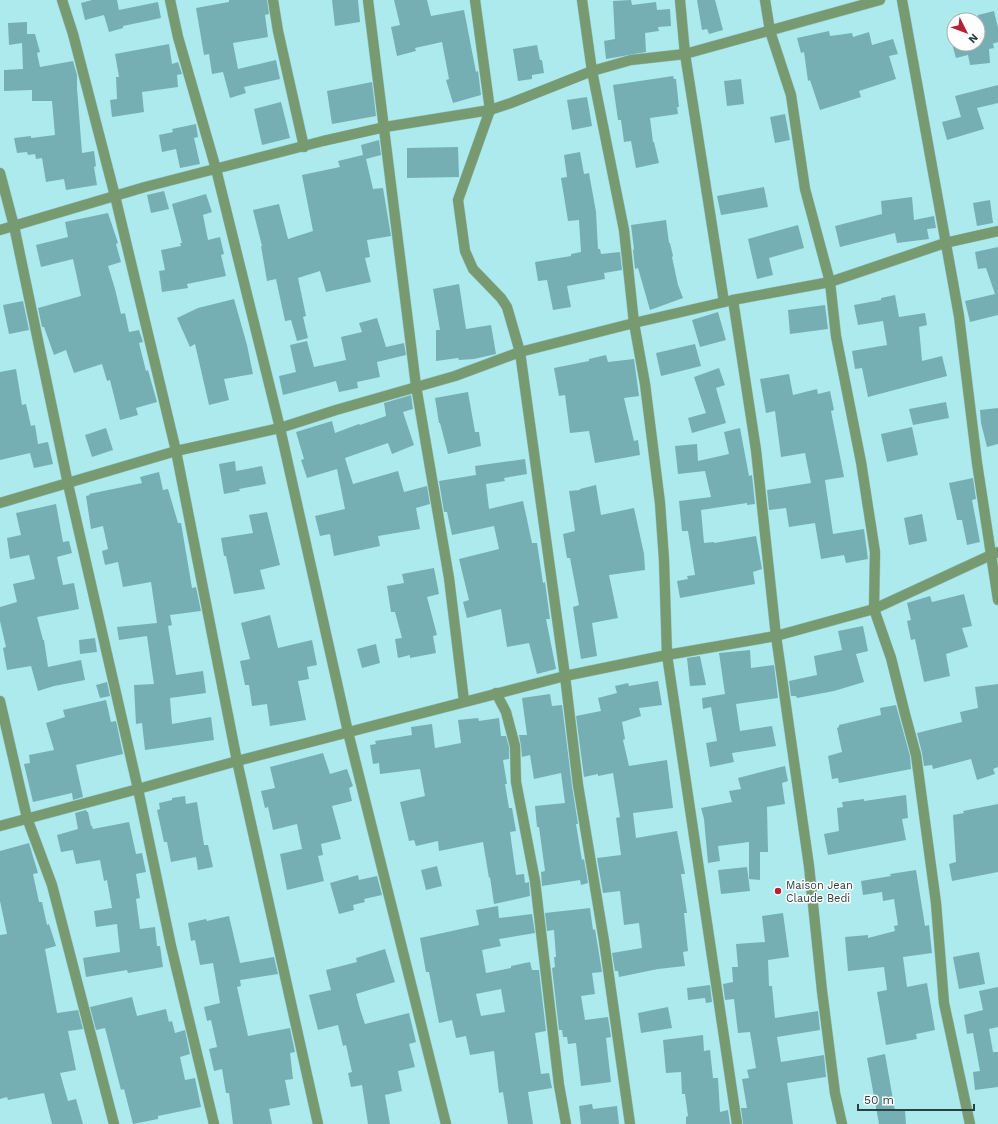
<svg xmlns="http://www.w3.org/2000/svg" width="998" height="1124" font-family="'Work Sans',sans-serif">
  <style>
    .building { fill: #75afb3; fill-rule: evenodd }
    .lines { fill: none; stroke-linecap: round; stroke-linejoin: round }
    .minor-casing { stroke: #90c5c8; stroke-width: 11 }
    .minor { stroke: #779a71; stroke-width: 10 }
    .poi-dot { fill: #b32133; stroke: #fefefe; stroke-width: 1.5 }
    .labels { text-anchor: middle; stroke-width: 3; stroke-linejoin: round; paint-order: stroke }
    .poi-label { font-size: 11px; fill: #284143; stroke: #fefefe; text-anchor: start }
  </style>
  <rect width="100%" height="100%" fill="#adeaed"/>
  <g class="building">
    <polygon points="92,0 117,0 119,10 158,2 161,18 123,26 123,28 109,32 104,15 85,20 81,3"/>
    <polygon points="229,0 267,0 269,14 265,15 268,37 233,43 238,69 276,60 280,79 244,87 246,93 230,98 223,72 212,74 209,54 204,55 196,8 229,2"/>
    <polygon points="332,0 358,0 360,22 335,26"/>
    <polygon points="394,0 427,0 431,16 464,10 476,72 478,71 481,95 453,103 446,80 449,79 442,42 415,48 416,51 397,56 391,27 400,25"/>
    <polygon points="631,0 632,5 656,2 657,10 670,9 671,26 658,27 659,31 645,33 646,52 606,59 604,41 615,39 613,1"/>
    <polygon points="697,0 715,0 723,30 709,34 707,29 702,30"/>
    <polygon points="994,11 998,28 998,42 992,44 993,44 994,48 989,49 990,63 970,65 968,55 956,58 952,44 978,44 978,15"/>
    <polygon points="27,22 27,34 35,34 40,52 37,53 40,67 73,61 77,75 77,88 82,153 94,151 96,166 94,167 97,185 66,190 64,179 46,182 42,158 36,159 35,154 28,155 27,152 17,153 14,138 31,136 31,138 55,135 52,101 32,101 32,90 4,91 4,70 23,69 22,43 9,45 8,23"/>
    <polygon points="829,31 830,36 852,33 853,37 869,32 872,45 893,39 898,54 889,56 896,79 859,91 861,97 820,110 810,80 808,81 804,52 801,53 797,38"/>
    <polygon points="169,44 172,64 178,62 182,74 177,75 178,87 142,92 144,112 112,117 110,100 117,99 116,77 119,77 115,54"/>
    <polygon points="537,45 540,60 542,60 544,73 532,75 532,79 518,81 513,49"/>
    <polygon points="673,76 674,79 676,79 679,107 677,107 678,114 650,118 653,142 654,142 659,163 636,168 631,141 624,142 621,120 618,120 613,85"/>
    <polygon points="741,79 744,104 727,106 724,81"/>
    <polygon points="372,82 376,116 332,124 327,91"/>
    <polygon points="998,85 998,103 977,108 984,129 947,140 942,122 961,117 955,96"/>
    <polygon points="587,97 592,126 572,130 567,100"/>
    <polygon points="281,102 290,138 262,145 254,109"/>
    <polygon points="785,114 790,140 775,143 770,117"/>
    <polygon points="196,124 198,137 194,138 200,164 180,168 176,149 162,152 159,135 173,132 172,129"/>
    <polygon points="379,140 381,155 366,159 373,189 383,188 391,236 367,240 370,257 365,258 371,282 326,292 320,271 298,278 306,316 303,317 308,338 297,341 291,320 285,321 276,279 267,281 261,246 262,246 253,210 279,204 288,239 313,231 302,175 340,167 338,161 363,155 361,145"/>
    <polygon points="458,147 459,177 407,178 407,148"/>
    <polygon points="580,152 584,174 589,173 596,212 598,249 600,249 601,254 620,252 622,270 604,273 605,279 567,286 571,307 553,310 547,280 538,281 535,262 571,256 571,254 581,252 579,220 568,221 561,178 567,177 564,155"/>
    <polygon points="764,187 768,207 721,215 717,196"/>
    <polygon points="164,191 169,209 151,213 147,195"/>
    <polygon points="206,194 212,212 203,215 208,240 220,237 224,254 221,255 226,276 187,284 188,288 162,292 159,271 165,270 161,250 181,246 180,243 182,243 172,204"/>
    <polygon points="912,197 914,220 934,216 936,228 927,229 929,239 897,243 895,233 840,247 835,226 882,214 881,201"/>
    <polygon points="990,200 993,223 977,226 973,203"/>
    <polygon points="108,213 118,243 116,244 121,262 108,266 115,289 121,314 125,313 129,332 139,330 143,342 139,343 146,371 148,370 157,402 136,408 138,415 120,420 110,380 107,381 102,364 74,373 66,350 54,355 44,327 42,327 38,308 81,296 73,259 41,267 36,245 68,237 65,222"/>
    <polygon points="666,220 669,243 670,243 673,256 672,257 678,285 683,298 650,310 638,268 635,269 633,250 634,249 631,225"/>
    <polygon points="798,225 804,248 769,258 773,275 757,279 748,239"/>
    <polygon points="998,247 998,315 970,322 965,301 995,294 986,268 978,269 975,252"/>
    <polygon points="459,284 466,329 491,325 496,354 474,359 459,360 458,358 436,361 436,330 440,330 433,289"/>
    <polygon points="895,295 899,317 925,313 927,325 919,327 922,361 942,356 947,376 868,397 862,368 855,369 852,351 887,345 883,321 858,325 854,305 881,300 881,298"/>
    <polygon points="234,299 247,345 253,374 224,379 229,400 209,405 195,344 190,347 177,318 198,308"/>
    <polygon points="23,301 29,330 9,334 3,305"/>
    <polygon points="825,305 828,329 790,334 788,310"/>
    <polygon points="718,312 726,340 700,347 692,320"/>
    <polygon points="377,318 386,347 404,343 406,355 377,362 380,377 357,382 358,388 339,392 336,381 283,395 279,376 296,372 290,345 307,341 314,367 346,360 341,337 362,332 359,323"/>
    <polygon points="695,344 701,366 661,376 656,353"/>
    <polygon points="606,355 608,362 634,359 639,396 624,398 634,441 638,440 640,455 595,463 589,431 570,433 565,395 559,396 554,368 589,361 589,359"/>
    <polygon points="719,368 725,385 716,388 726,423 692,433 688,418 706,413 694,377"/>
    <polygon points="16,369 22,405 26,404 31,426 35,425 38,444 48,442 53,464 34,468 30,453 0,460 0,372"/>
    <polygon points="789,374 793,395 817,389 818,394 830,391 834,410 831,411 844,477 825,480 833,534 864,529 868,559 846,563 844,555 821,559 815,523 789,527 786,508 769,510 767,490 811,483 805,453 781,457 775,411 766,413 760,379"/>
    <polygon points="468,392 475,432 479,432 481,446 448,454 440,423 439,423 435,398"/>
    <polygon points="411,395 413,409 403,412 414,445 392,454 388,443 345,458 353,484 398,471 404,492 427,486 430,504 416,508 420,529 378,536 380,546 334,556 330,534 320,536 315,516 345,509 337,469 307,478 301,460 304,459 296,432 332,421 335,433 359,424 360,425 386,416 384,403"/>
    <polygon points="946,402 949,418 913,425 909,409"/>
    <polygon points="998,408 998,444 987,447 981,423 980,410"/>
    <polygon points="912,427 918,455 887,462 881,434"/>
    <polygon points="106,428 113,450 92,457 85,435"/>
    <polygon points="740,428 749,476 752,475 755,504 747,505 747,503 701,510 704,543 714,542 714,543 756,536 762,569 753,572 755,584 680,598 677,581 688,579 687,576 695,575 688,531 682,531 679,501 711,497 705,471 678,474 675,446 697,444 698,461 729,454 724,432"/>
    <polygon points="525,459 527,474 504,478 505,481 486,484 489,509 523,501 532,543 537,543 543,583 545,582 550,619 546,619 556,669 537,674 529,643 507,647 501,609 467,618 463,602 469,600 459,559 499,549 494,526 452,535 447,512 444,512 439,481 476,475 475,466"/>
    <polygon points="235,461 236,471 262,466 266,484 239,489 240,491 224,494 219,464"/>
    <polygon points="159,472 163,490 168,489 178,523 181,523 192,588 196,587 201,611 170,615 172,625 168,626 176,675 203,671 206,693 170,698 172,724 211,717 214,740 145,750 142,723 136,724 134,685 154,684 147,636 119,640 117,627 157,623 151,582 123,587 118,562 105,565 102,551 108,549 103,526 91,529 86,496 90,495 89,494 142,483 140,477"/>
    <polygon points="973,478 976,499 972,500 980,542 967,545 962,520 957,520 949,483"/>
    <polygon points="596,485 601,515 634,508 644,554 645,570 609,575 618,618 592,623 597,656 581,659 573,607 579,605 570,558 567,558 563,534 575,531 569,491 580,490 580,489"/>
    <polygon points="56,504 63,542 69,541 72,553 57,557 63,585 74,583 79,609 37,617 43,640 44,640 48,667 81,660 85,680 54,686 38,691 31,666 7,670 3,648 6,647 0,621 0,607 17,602 13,584 35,579 29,555 10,559 7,538 21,535 16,513"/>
    <polygon points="267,512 280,565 260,570 265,589 234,594 226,556 224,556 221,538 253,533 249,515"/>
    <polygon points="922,514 927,541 909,545 904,518"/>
    <polygon points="434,568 439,594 427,597 437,635 433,636 436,653 410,658 410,655 398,658 395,639 402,638 395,612 391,612 387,586 404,583 402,574"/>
    <polygon points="964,594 972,626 962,628 968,647 946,654 950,676 924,682 915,639 911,640 907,621 911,620 907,603 930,596 932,602"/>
    <polygon points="270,615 278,648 312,640 317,665 307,667 309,679 298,681 306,720 270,726 267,704 252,706 249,685 245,685 240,661 250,659 241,623"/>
    <polygon points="863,626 868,651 856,654 864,682 834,691 797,698 796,696 791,696 789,681 817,675 814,656 842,650 838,631"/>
    <polygon points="95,638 97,652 80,654 79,640"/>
    <polygon points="376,644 380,663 362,668 357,649"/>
    <polygon points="750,650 751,668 774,665 778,698 736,704 740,731 772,726 776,746 732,753 734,762 710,767 706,743 717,741 711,707 703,709 702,698 725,694 719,653"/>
    <polygon points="700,656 706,685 690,686 687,658"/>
    <polygon points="658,681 662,705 639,708 641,716 622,722 625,739 623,740 629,766 667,760 673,808 633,813 636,838 677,831 685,874 681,874 687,913 684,913 688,951 683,952 685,966 658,969 619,977 618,971 615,971 612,953 642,948 639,923 624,925 620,891 603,893 597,858 621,855 616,818 620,817 613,773 598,776 598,774 584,777 576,716 601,711 598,698 617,693 615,686 628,683 629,686"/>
    <polygon points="107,682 110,696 100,698 96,685"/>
    <polygon points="998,684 998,767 993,769 995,774 977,780 971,759 933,769 932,765 924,766 922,753 917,733 962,722 960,712 978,708 975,687"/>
    <polygon points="550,694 552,706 562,705 572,786 578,824 576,824 582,860 584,859 588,883 581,885 580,880 542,886 541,872 545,871 539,827 537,827 535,806 565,803 561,773 534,779 530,755 522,757 521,746 519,735 527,735 522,698"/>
    <polygon points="106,700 111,722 116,721 123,754 76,765 83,797 73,800 72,793 33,802 24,764 30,763 29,755 54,750 46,723 65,717 63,710"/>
    <polygon points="896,705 910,756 911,769 839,783 838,778 832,779 828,756 842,752 837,728 839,727 839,725 881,715 880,708"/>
    <polygon points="478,718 479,721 499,718 501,736 506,736 509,747 509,759 503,760 507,784 505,784 509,808 512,808 516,831 510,832 516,875 524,874 525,883 529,882 530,896 494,904 490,877 489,878 483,842 439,851 438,841 416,846 414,840 409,841 400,802 425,796 420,769 380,774 379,763 373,764 370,745 376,744 375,741 412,735 411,727 432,724 435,748 461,743 458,720"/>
    <polygon points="323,753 330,774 347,769 353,786 349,788 352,801 332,806 341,839 321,844 323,855 318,856 324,881 287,890 280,854 302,849 297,824 273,830 268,807 265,808 261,791 275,788 270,767"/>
    <polygon points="785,766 788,781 782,783 785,804 767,807 768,852 760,852 760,880 749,879 749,842 718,846 720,861 708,863 704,819 701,808 732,802 729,791 741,789 738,778"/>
    <polygon points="906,795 908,818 902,819 906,840 828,855 824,834 839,831 837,808 843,807 842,802 864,799 864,801"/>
    <polygon points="185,796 186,804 197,802 204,845 208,845 213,867 198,870 196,857 171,862 167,842 164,842 157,810 160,809 159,803 172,800 172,798"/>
    <polygon points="998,804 998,872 952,881 949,864 956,862 953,815 964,813 963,811"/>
    <polygon points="86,810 87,812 88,812 91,826 92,826 93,829 129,822 136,854 142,853 146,872 136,874 140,898 136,899 140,929 155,927 157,946 160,946 163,967 128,973 127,970 86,977 83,958 120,952 117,924 96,927 94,911 112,908 107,880 104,881 100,860 76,864 73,850 61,852 57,835 78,829 75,813"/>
    <polygon points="29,843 38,873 33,874 39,902 42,902 47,925 49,924 56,946 45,949 57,1013 78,1010 83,1029 68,1031 76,1070 60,1073 68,1101 76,1099 83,1124 52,1124 44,1093 8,1100 7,1097 0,1099 0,935 7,934 0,901 0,851"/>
    <polygon points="437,866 442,886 426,890 421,870"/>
    <polygon points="747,867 750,891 721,894 718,870"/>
    <polygon points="916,870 925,926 929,925 932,953 903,957 907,987 927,983 935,1030 916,1034 917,1039 886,1045 877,992 887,990 884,967 848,971 845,937 868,935 868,938 895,931 894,926 898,925 894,899 883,901 882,892 863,895 861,881 891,876 890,874"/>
    <polygon points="358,875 359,880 377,876 382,895 364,899 365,902 353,905 354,910 339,914 330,883"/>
    <path d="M498,906L499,918L532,914L535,933L499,939L501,946L482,950L486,973L511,968V966L530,962L532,970H539L546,1031L535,1033L541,1074L549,1073L552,1088L528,1092L533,1124H508L503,1092L499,1093L494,1051L470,1055L466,1036L456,1038L452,1020L439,1023L429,972H426L420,938L479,925L476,910ZM501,989L505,1012L481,1016L476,994Z"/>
    <polygon points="590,908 593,930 595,929 602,972 592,973 595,994 581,996 585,1020 608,1017 611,1037 606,1038 611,1082 581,1086 576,1043 568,1044 567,1037 563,1037 562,1030 559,1030 552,968 555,967 554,957 556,957 554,930 547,931 545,913"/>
    <polygon points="783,913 789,957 768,960 769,986 772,986 775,1018 818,1011 820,1030 777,1037 781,1062 824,1055 826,1077 787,1083 793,1124 743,1124 741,1108 747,1108 742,1079 749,1078 747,1070 756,1068 750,1032 738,1033 734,999 725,1000 723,984 733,982 732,967 738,967 736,944 765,942 762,916"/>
    <polygon points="229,916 240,963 274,957 278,974 240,980 241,986 237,987 248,1036 290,1028 295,1052 290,1053 293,1079 285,1080 290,1105 269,1109 272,1124 233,1124 229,1093 226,1093 222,1069 214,1071 209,1049 217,1047 211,1020 207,1021 204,1007 220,1003 213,963 200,965 195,940 191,941 188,923 206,919 207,921"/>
    <polygon points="385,949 395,982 356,994 360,1009 365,1024 409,1013 416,1042 409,1044 415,1067 398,1071 402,1091 385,1095 390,1124 368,1124 362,1085 351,1087 348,1073 352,1072 346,1045 343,1046 338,1025 318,1030 309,995 331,990 326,970 357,962 356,958"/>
    <polygon points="979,952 985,984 959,989 953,957"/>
    <polygon points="710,985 712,1002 706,1003 705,998 688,1000 687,988"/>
    <polygon points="998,987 998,1027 989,1029 993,1052 998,1052 998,1087 975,1090 973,1072 980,1071 973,1033 967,1034 964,1015 983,1010 979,991"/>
    <polygon points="132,997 137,1016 166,1009 169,1022 172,1021 175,1033 185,1030 190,1054 180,1057 185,1080 195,1078 201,1107 158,1116 158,1119 133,1124 124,1089 121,1090 105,1028 96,1030 90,1007"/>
    <polygon points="668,1007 672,1028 641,1033 638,1013"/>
    <polygon points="703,1035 704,1051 710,1050 713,1078 718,1078 720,1112 728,1110 730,1124 686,1124 686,1117 688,1116 685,1094 682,1094 681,1072 666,1073 663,1040"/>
    <polygon points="885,1054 895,1111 905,1110 906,1124 879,1124 867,1058"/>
    <polygon points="592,1104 593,1109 617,1106 619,1124 581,1124 579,1106"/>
  </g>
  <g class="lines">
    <defs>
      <g id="minor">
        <polyline points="62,0 73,34 115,196 176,451 237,761 318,1124"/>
        <polyline points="170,0 178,37 216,169 280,428 348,732 446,1124"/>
        <polyline points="273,0 278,31 304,147"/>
        <polyline points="368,0 416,386 449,578 464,701"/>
        <polyline points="475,0 490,110 458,200 465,251 473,269 501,298 507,307 520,352 565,676 578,785 604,941 630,1124"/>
        <polyline points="582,0 592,71 624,230 634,323 645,384 660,503 664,560 667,655 737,1124"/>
        <polyline points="680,0 685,54 724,302"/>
        <polyline points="765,0 770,31 791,95 805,189 830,282 836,336 861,462 875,552 874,609 891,658 905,714 916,755 936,903 944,1003 970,1124"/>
        <polyline points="902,0 959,316 977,463 998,600"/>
        <polyline points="0,173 14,226 68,484 138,789 171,946 214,1124"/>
        <polyline points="0,230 145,187 323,141 385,127 490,110 511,103 592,71 631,60 685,54 880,0"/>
        <polyline points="733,300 756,450 776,636 809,866 822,991 835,1093 842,1124"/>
        <polyline points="0,503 176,451 280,428 336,410 455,376 520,352 634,323 733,300 830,282 945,243 998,231"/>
        <polyline points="496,693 506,712 515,746 516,782 535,881 559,1085 566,1124"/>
        <polyline points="0,701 27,818 52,885 114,1124"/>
        <polyline points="0,826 138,789 237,761 565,676 667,655 776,636 874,609 991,555 998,552"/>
      </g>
    </defs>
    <use href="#minor" class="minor-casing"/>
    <use href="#minor" class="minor"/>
  </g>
  <circle class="poi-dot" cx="778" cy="891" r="4"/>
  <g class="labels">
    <g class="poi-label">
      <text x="786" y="889">Maison Jean<tspan x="786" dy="13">Claude Bedi</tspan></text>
    </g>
  </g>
  <g transform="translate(966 32) rotate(132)"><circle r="19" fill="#fefefe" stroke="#a8b2b3"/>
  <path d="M0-3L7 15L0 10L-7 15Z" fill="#b32133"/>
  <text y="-6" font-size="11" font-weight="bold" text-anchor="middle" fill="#284143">N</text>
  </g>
  <path d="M858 1104v6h116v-6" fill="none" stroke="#284143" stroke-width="2"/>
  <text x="864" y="1104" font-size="12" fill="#284143" stroke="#fefefe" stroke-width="3" paint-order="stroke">50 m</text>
</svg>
